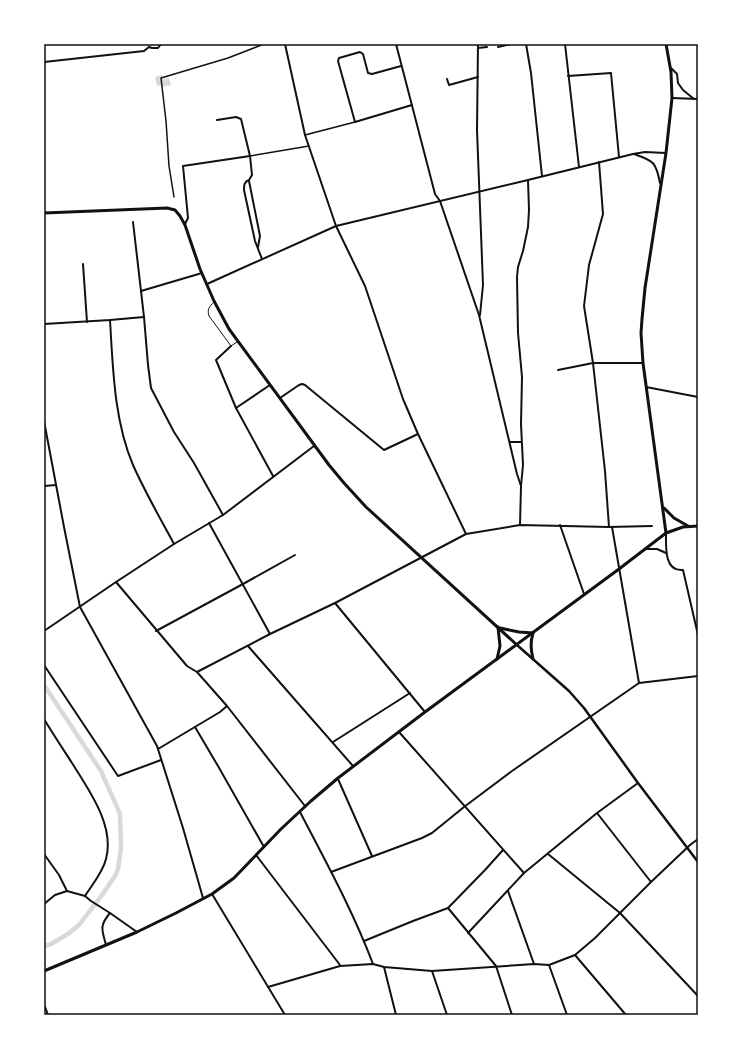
<svg xmlns="http://www.w3.org/2000/svg" width="742" height="1059" font-family="Bitter,serif">
  <style>
    .water { fill: #d9d9d9 }
    .lines { fill: none; stroke-linecap: round; stroke-linejoin: round }
    .canal { stroke: #d9d9d9; stroke-width: 4.5 }
    .service { stroke: #111; stroke-width: 1 }
    .pedestrian { stroke: #111; stroke-width: 1.5 }
    .minor { stroke: #111; stroke-width: 2 }
    .tertiary { stroke: #111; stroke-width: 2.5 }
    .secondary { stroke: #111; stroke-width: 3 }
    .primary { stroke: #111; stroke-width: 3 }
    .neatline { fill: none; stroke: #111; stroke-width: 1.5 }
  </style>
  <rect width="100%" height="100%" fill="#fff"/>
  <polygon class="water" points="162,75 163,79 169,78 171,85 162,87 161,85 157,86 155,77"/>
  <g class="lines">
    <polyline class="canal" points="44,685 101,771 120,814 121,848 118,869 115,876 102,895 79,925 68,934 51,944 44,946"/>
    <path class="service" d="M214,302C209,307 207,309 209,316L231,346L237,342"/>
    <g class="pedestrian">
      <polyline points="305,135 355,122"/>
      <polyline points="250,156 309,146"/>
      <polyline points="174,197 169,166 166,121 161,78 228,58 264,44"/>
    </g>
    <g class="minor">
      <polyline points="285,44 305,135 336,226 365,286 403,399 418,434 466,534"/>
      <polyline points="396,44 435,194 440,201 479,315 517,474 521,486"/>
      <polyline points="478,44 477,130 483,285 480,315"/>
      <polyline points="526,44 531,73 542,176"/>
      <polyline points="565,44 579,167"/>
      <polyline points="149,47 152,48 158,48 161,44"/>
      <polyline points="498,47 511,44"/>
      <polyline points="478,48 487,47"/>
      <polyline points="44,62 144,51 149,47"/>
      <polyline points="401,66 372,74 368,73 363,54 360,52 339,58 338,61 355,122 412,105"/>
      <polyline points="671,68 677,74 678,83 683,90 694,99"/>
      <polyline points="568,76 611,73 619,157"/>
      <polyline points="447,79 449,85 478,77"/>
      <polyline points="672,98 698,99"/>
      <path d="M217,120L236,117L241,119L250,156L252,175L249,180C244,182 244,185 244,190L255,241L262,259"/>
      <path d="M634,154C654,161 656,162 660,183"/>
      <polyline points="599,162 603,214 589,265 584,306 593,363 605,471 609,527"/>
      <polyline points="249,181 260,236 258,247"/>
      <polyline points="133,222 144,317 148,365 151,388 174,432 194,463 223,515"/>
      <polyline points="185,224 188,218 183,166 250,156"/>
      <polyline points="83,264 87,322"/>
      <polyline points="207,284 336,226 528,180 633,154 645,152 666,153"/>
      <polyline points="141,291 202,273"/>
      <path d="M110,320C113,369 114,420 133,465C145,492 160,518 174,544"/>
      <polyline points="44,324 110,320 144,317"/>
      <polyline points="231,346 216,360 236,408"/>
      <polyline points="558,370 593,363 643,363"/>
      <polyline points="270,385 236,408 273,476"/>
      <polyline points="646,387 698,397"/>
      <polyline points="280,398 299,385 302,384 305,385 384,450 418,434"/>
      <polyline points="44,421 64,527 80,607 157,746 183,828 203,898"/>
      <polyline points="510,442 521,442"/>
      <polyline points="44,486 56,485"/>
      <polyline points="209,523 270,634"/>
      <polyline points="520,525 521,486 523,465 521,424 522,377 518,333 517,277 518,267 523,251 528,227 529,210 528,180"/>
      <polyline points="560,525 584,594"/>
      <polyline points="612,527 639,683"/>
      <path d="M666,534C666,546 664,572 683,570L698,635"/>
      <polyline points="646,549 657,549 666,553"/>
      <polyline points="116,582 187,666 197,672 227,706 305,806"/>
      <polyline points="335,603 425,712"/>
      <polyline points="44,631 116,582 174,544 223,515 314,446"/>
      <polyline points="156,631 243,584 295,555"/>
      <polyline points="248,646 353,766"/>
      <polyline points="44,665 118,776 161,760"/>
      <polyline points="197,672 270,634 335,603 466,534 520,525 609,527 652,526"/>
      <path d="M44,719C53,734 63,749 72,763C89,790 115,826 106,859C103,872 92,885 85,896"/>
      <polyline points="195,727 218,766 264,847"/>
      <polyline points="399,732 524,873"/>
      <polyline points="333,742 410,693"/>
      <polyline points="158,749 220,712 227,706"/>
      <polyline points="338,779 372,856"/>
      <path d="M300,812C326,862 353,911 373,964"/>
      <polyline points="597,813 651,882"/>
      <polyline points="44,854 59,875 67,891 85,896 91,901 110,913 137,932"/>
      <polyline points="548,854 620,913 698,996"/>
      <polyline points="256,855 340,965"/>
      <polyline points="331,872 422,838 432,833 464,807 512,771 639,683 698,676"/>
      <polyline points="508,891 534,964"/>
      <polyline points="212,894 285,1015"/>
      <polyline points="44,904 55,895 67,891"/>
      <polyline points="448,908 496,966 512,1015"/>
      <polyline points="468,933 524,873 597,813 638,783"/>
      <polyline points="364,941 413,921 448,908 485,870 503,850"/>
      <path d="M106,945C102,930 99,926 110,913"/>
      <polyline points="575,955 626,1015"/>
      <polyline points="549,965 567,1015"/>
      <polyline points="384,967 396,1015"/>
      <polyline points="432,971 447,1015"/>
      <polyline points="268,987 340,966 373,964 384,967 432,971 534,964 549,965 575,955 595,938 651,882 690,845 698,839"/>
      <polyline points="44,1004 48,1015"/>
    </g>
    <polyline class="tertiary" points="517,645 569,691 584,708 638,783 698,862"/>
    <polyline class="secondary" points="666,44 671,72 672,98 666,153 645,288 642,319 641,333 643,363 666,533"/>
    <g class="primary">
      <polyline points="44,213 167,208 175,210 180,216 185,225 200,269 214,301 229,329 329,465 344,483 366,507 517,645"/>
      <polyline points="664,508 674,518 688,526"/>
      <polyline points="500,628 519,632 533,633"/>
      <path d="M533,633C530,643 531,650 533,659"/>
      <polyline points="497,659 500,646 498,627"/>
      <polyline points="44,971 137,932 176,913 212,894 234,878 281,829 311,801 338,778 425,712 619,569 666,533 683,527 698,526"/>
    </g>
  </g>
  <rect width="742" height="1059" fill="none" stroke="#ffffff" stroke-width="90"/>
  <rect x="45" y="45" width="652" height="969" class="neatline"/>
</svg>
